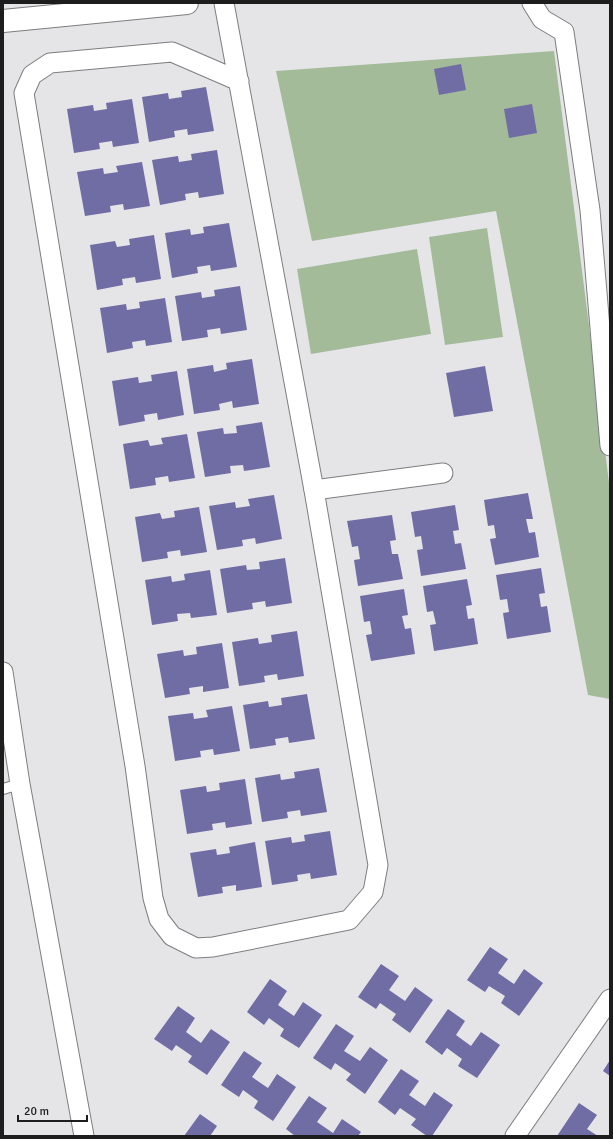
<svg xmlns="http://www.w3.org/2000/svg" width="613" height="1139" font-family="Signika,sans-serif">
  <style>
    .green { fill: #a4bb9a }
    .building { fill: #706ca4 }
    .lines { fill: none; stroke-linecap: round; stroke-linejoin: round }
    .service-casing { stroke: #7e7e81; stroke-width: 12 }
    .minor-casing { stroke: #7e7e81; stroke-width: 21 }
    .tertiary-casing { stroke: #7e7e81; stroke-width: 24 }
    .service { stroke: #fff; stroke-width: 10 }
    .minor { stroke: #fff; stroke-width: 19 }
    .tertiary { stroke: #fff; stroke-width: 22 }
  </style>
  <rect width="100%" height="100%" fill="#e5e5e8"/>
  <g class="green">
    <polygon points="554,51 610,490 610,699 588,695 496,211 312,241 276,71"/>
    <polygon points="487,228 503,337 445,345 429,237"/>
    <polygon points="417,249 431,334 311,354 297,269"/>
  </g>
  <g class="building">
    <polygon points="461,64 466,90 439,95 434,69"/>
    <polygon points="206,87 214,131 188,135 187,129 174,131 175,137 149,142 142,97 168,93 169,99 182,97 181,91"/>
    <polygon points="132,99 139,143 113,147 112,141 99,143 100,149 74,153 67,109 93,105 94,111 107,109 106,103"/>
    <polygon points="532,104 537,133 509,138 504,109"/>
    <polygon points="217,150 224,194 199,198 198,192 185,194 186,200 160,205 152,160 178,156 179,162 192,160 191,154"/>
    <polygon points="142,162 150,206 124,210 123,204 110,206 111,212 85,216 77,172 103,168 104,174 118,172 116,166"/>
    <polygon points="229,223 237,267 211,271 210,265 197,267 198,273 172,278 165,233 190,229 191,235 204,233 203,227"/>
    <polygon points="154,235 161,279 136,283 135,277 122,279 123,285 97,290 90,245 115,241 117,247 130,245 129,239"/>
    <polygon points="240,286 247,330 221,334 220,328 207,330 208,337 182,341 175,296 201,292 202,298 215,296 214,290"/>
    <polygon points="165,298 172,342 146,346 145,340 132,342 133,348 107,353 100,308 126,304 127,310 140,308 139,302"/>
    <polygon points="252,359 259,404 233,408 232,401 219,404 220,410 194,414 187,369 213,365 214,372 227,369 226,363"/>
    <polygon points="485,366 493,411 454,417 446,373"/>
    <polygon points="177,371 184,415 158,420 157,413 144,415 145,421 119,426 112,381 138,377 139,383 152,381 151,375"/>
    <polygon points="262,422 270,467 244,471 243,465 230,466 231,473 205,477 197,432 223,428 224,434 237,433 236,426"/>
    <polygon points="187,434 195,478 169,482 168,476 155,478 156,485 130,489 123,444 148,440 150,446 163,444 161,438"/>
    <polygon points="528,493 533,519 526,519 529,533 535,532 539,557 495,565 490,539 496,538 494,525 488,526 484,500"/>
    <polygon points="274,495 282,539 256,544 255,538 242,540 243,546 217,550 209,506 235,502 236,508 250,506 248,499"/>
    <polygon points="455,505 459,530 453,531 455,544 461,543 466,569 421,576 417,550 423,549 421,536 415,537 411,512"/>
    <polygon points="199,507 207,552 181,556 180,550 167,552 168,558 142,562 135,517 160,513 162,519 175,517 174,511"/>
    <polygon points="392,515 396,540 390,541 392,554 398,554 403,579 358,586 354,560 360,559 358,546 352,547 347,521"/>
    <polygon points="285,558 292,603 266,607 265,601 252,603 253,609 227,613 220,569 246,565 247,570 260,569 259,562"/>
    <polygon points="541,568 545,593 539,594 541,607 547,606 551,632 507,639 503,613 509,612 507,599 500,600 496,575"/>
    <polygon points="210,570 217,615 191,618 190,613 177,614 178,621 152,625 145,580 171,576 172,582 185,580 184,574"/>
    <polygon points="467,579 472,605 466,606 468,619 474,618 478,644 434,651 430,625 436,624 433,611 427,612 423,586"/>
    <polygon points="404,589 408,615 402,616 405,629 411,628 415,654 371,661 366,635 372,634 370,621 364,622 360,596"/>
    <polygon points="297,631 304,676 278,680 277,674 264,676 265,682 239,686 232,642 258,638 259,644 272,642 271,635"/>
    <polygon points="222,643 229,688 203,692 203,686 189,688 190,694 165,698 157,654 183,650 184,656 197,654 196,647"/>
    <polygon points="307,694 315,739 289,743 288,737 275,739 276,745 250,749 243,705 268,701 269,707 282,705 281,698"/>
    <polygon points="232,706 240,751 214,755 213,749 200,751 201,757 175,761 168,716 193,713 194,719 208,717 206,710"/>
    <polygon points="319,768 327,812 301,816 300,810 287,812 288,818 262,822 255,778 280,774 281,780 295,778 294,772"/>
    <polygon points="245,779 252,824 226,828 225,822 212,824 213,830 187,834 180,790 206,786 207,792 220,790 219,783"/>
    <polygon points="330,831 337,875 311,879 310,873 297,875 298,881 272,885 265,841 291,837 292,843 305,841 304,835"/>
    <polygon points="255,842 262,887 236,891 236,885 222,887 223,893 198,897 190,853 216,849 217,855 230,853 229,847"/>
    <polygon points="490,947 508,959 498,973 514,984 524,969 543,983 519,1016 501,1003 505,996 489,986 485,992 467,980"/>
    <polygon points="381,964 399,976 389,990 405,1001 415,987 433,1000 410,1033 392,1020 396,1014 380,1003 376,1009 358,997"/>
    <polygon points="270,979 287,991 278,1005 294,1016 303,1002 322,1015 299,1048 280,1036 284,1029 269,1018 264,1025 247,1012"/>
    <polygon points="178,1006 195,1018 186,1032 201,1043 211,1029 230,1042 207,1075 188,1062 192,1056 176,1045 172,1051 154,1039"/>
    <polygon points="448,1009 465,1021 456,1035 471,1046 481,1032 500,1045 477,1078 458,1066 462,1059 447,1048 442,1055 425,1042"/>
    <polygon points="336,1024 354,1036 344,1051 360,1061 370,1047 388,1060 365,1094 346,1080 351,1074 335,1063 331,1070 313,1058"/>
    <polygon points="244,1051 262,1063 252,1077 268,1088 277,1074 296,1087 273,1121 254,1108 258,1101 243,1090 239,1097 221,1085"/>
    <polygon points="610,1060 610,1076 603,1071"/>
    <polygon points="401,1069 419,1081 409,1095 425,1106 434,1092 453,1105 432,1136 427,1136 411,1125 416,1119 400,1108 395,1115 378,1102"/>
    <polygon points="309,1096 327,1108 317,1122 333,1133 342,1119 361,1132 358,1136 295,1136 286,1129"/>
    <polygon points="579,1103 597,1115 587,1129 598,1136 557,1136"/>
    <polygon points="200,1114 217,1126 210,1136 184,1136"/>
  </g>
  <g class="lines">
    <defs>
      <polyline id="service" points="3,789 20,784"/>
      <g id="minor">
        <polyline points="224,3 314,490 378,865 373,892 349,920 213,947 196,948 172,936 159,919 153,898 135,766 24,93 32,75 50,63 172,52 239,81"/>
        <polyline points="532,3 542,19 564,32 590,210 610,446"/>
        <polyline points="314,490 443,473"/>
        <polyline points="3,672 20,784 84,1136"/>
        <polyline points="515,1136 610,999"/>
      </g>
      <polyline id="tertiary" points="3,21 187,3"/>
    </defs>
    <use href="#service" class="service-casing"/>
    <use href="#minor" class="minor-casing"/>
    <use href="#tertiary" class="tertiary-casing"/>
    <use href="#service" class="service"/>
    <use href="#minor" class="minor"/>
    <use href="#tertiary" class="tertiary"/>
  </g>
  <rect width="613" height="1139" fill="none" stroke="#1d1d1e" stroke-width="8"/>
  <path d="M18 1115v6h69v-6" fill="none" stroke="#1d1d1e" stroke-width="2"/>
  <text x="24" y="1115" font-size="12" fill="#1d1d1e" stroke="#e5e5e8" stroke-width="3" paint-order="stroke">20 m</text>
</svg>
